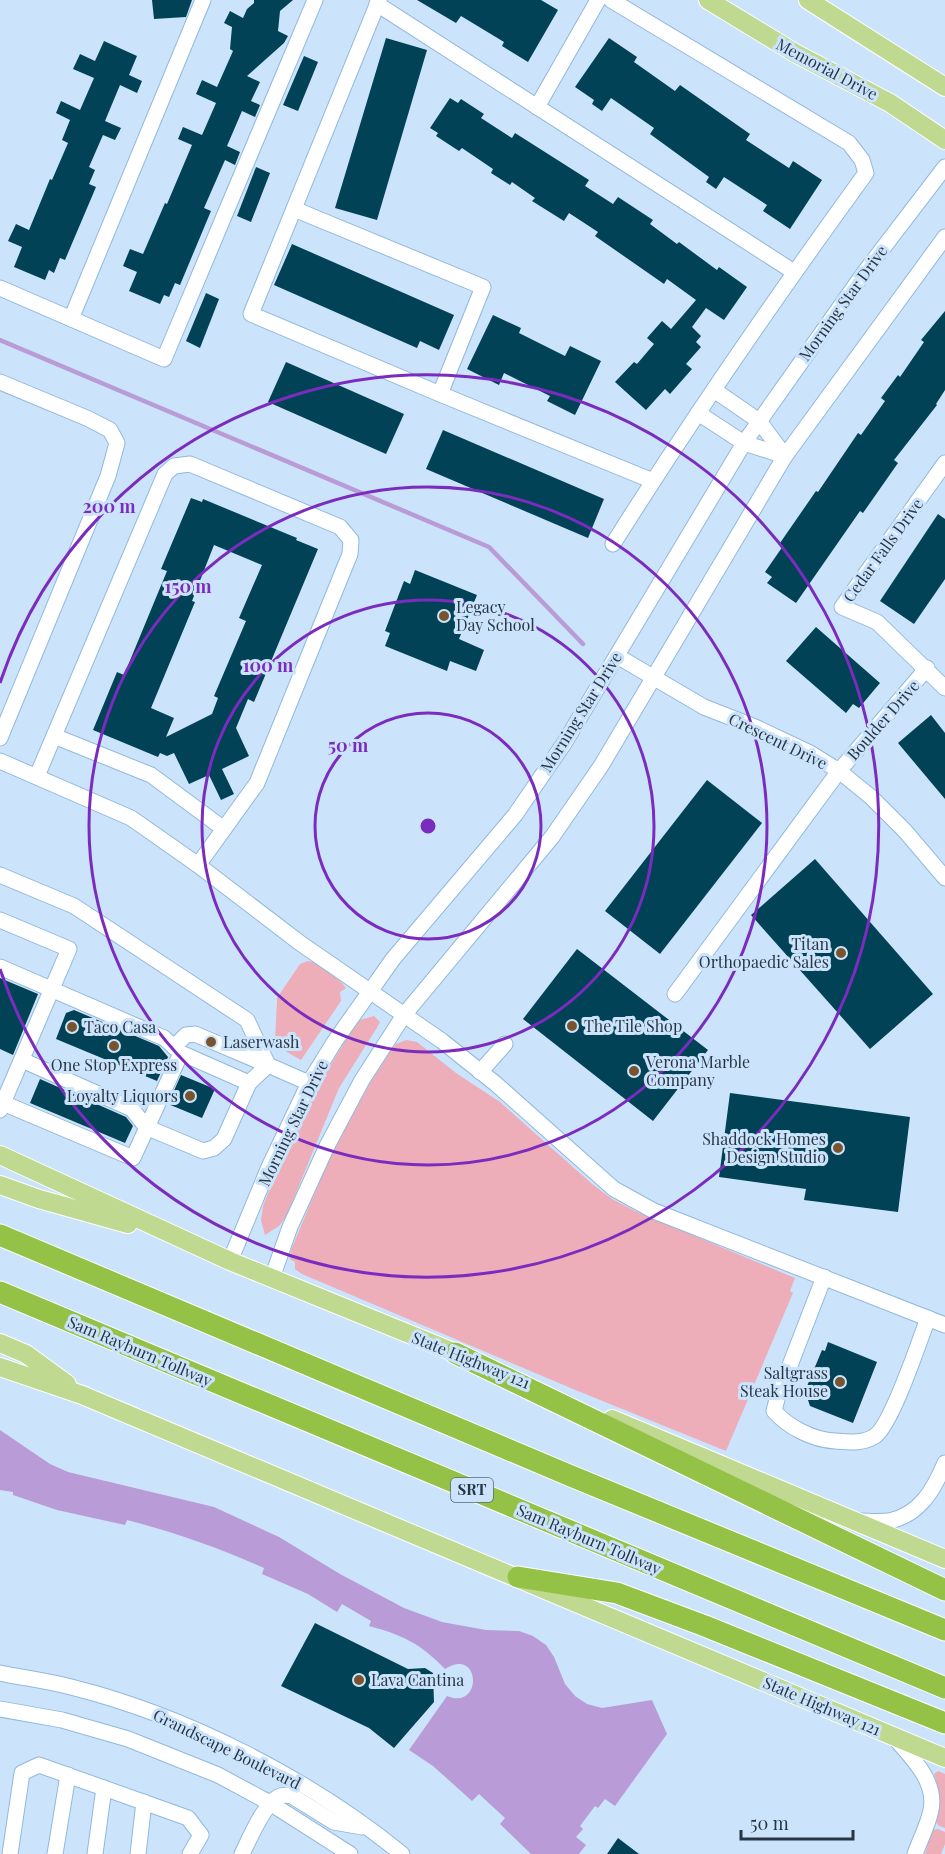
<svg xmlns="http://www.w3.org/2000/svg" width="945" height="1854" font-family="'Playfair Display',serif">
  <style>
    .green { fill: #edadb9 }
    .water { fill: #b99bd7 }
    .lines { fill: none; stroke-linecap: round; stroke-linejoin: round }
    .stream { stroke: #b99bd7; stroke-width: 4.5 }
    .building { fill: #024256; fill-rule: evenodd }
    .minor-casing { stroke: #91b8dc; stroke-width: 17 }
    .major-casing { stroke: #fff; stroke-width: 20 }
    .highway-casing { stroke: #fff; stroke-width: 23 }
    .minor { stroke: #fff; stroke-width: 15 }
    .major { stroke: #bfda90; stroke-width: 18 }
    .highway { stroke: #94c246; stroke-width: 21 }
    .ring { fill: none; stroke: #7b2cbf; stroke-width: 3 }
    .poi-dot { fill: #77542d; stroke: #cce4fb; stroke-width: 2 }
    .labels { text-anchor: middle; stroke-width: 6; stroke-linejoin: round; paint-order: stroke }
    .shield { fill: #cce4fb; stroke: #586a7c; stroke-width: 1.5 }
    .shield-label { font-size: 15px; font-weight: bold; fill: #273645 }
    .street-label { font-size: 16px; fill: #273645; stroke: #cce4fb }
    .poi-label { font-size: 16px; fill: #273645; stroke: #cce4fb; text-anchor: start }
    .centre { fill: #7b2cbf; stroke: #cce4fb; stroke-width: 3 }
    .ring-label { font-size: 18px; text-anchor: middle; font-weight: bold; fill: #7b2cbf; stroke: #cce4fb; stroke-width: 6; stroke-linejoin: round; paint-order: stroke }
  </style>
  <rect width="100%" height="100%" fill="#cce4fb"/>
  <g class="green">
    <path d="M308,961C321,963 338,977 346,988L340,992L341,1001L301,1060L278,1047L275,1040L277,1002V998L300,964Z"/>
    <polygon points="374,1016 380,1022 378,1026 339,1088 287,1215 279,1226 265,1235 261,1220 263,1206 281,1161 321,1081 353,1028 360,1020"/>
    <polygon points="406,1040 417,1042 456,1073 500,1102 592,1184 612,1199 635,1211 795,1278 790,1291 793,1293 726,1451 573,1389 302,1274 295,1269 295,1262 290,1259 291,1250 329,1159 369,1085 391,1050 396,1044"/>
    <path d="M938,1771L945,1774V1828L939,1826L936,1822C942,1805 940,1791 934,1774Z"/>
    <polygon points="938,1829 945,1832 945,1844 941,1854 925,1854 932,1830"/>
  </g>
  <path class="water" d="M0,1430L50,1464L68,1472L214,1507L279,1537L340,1574L404,1608L442,1622L486,1630L519,1631L533,1636L546,1645L554,1657L565,1684L575,1696L587,1704L602,1708L652,1700L667,1734L615,1806L605,1799L598,1808L595,1806L580,1826L583,1829L576,1837L586,1845L579,1854H531L500,1824L505,1818L479,1794L472,1801L433,1766L409,1750L447,1696C483,1711 481,1646 445,1669C420,1643 402,1635 369,1626L371,1621L342,1604L337,1612L308,1594L262,1574L264,1568C219,1548 174,1532 127,1520L125,1525L57,1510L13,1495V1492L0,1490Z"/>
  <g class="lines">
    <polyline class="stream" points="0,340 489,547 583,644"/>
  </g>
  <g class="building">
    <polygon points="152,0 192,0 186,17 154,19"/>
    <polygon points="254,0 293,0 280,11 278,31 288,36 284,43 247,76 260,82 251,101 260,105 255,117 242,111 227,146 240,152 235,165 225,160 204,208 211,211 180,285 175,283 169,297 164,295 160,304 129,291 137,272 123,266 130,249 143,254 165,203 167,204 192,145 178,139 183,127 202,135 216,103 196,94 202,80 217,87 233,51 230,49 232,27 224,23 230,11 243,18 247,9 254,3"/>
    <polygon points="417,0 541,0 558,10 528,62 502,46 504,42 461,16 456,23"/>
    <polygon points="386,38 427,50 377,220 335,208"/>
    <polygon points="609,38 637,57 634,62 675,91 680,85 750,134 746,140 789,168 793,161 822,180 790,229 763,211 767,205 724,177 716,189 706,182 709,177 650,134 654,128 611,98 602,111 592,104 594,100 575,87"/>
    <polygon points="104,41 137,56 129,75 142,81 137,93 120,85 105,121 121,128 115,140 103,135 89,167 95,170 89,184 96,187 65,260 60,258 54,273 49,270 45,280 14,267 22,247 8,241 16,224 29,230 50,179 52,180 68,143 62,140 70,120 56,113 61,101 80,110 94,78 73,69 80,54 95,61"/>
    <polygon points="304,56 318,62 298,111 283,105"/>
    <polygon points="450,98 458,103 461,99 484,114 481,118 512,138 515,133 589,180 585,186 613,204 618,197 653,220 650,224 677,244 679,242 717,270 719,267 747,287 724,320 706,308 692,327 701,336 696,342 701,347 686,364 692,369 670,394 665,389 646,410 615,382 634,362 637,364 654,344 647,338 662,321 671,329 696,300 667,279 664,284 595,236 598,232 569,213 564,221 532,201 535,198 512,182 510,185 491,173 493,169 462,148 459,151 436,136 438,133 430,128"/>
    <polygon points="256,167 270,173 251,222 237,216"/>
    <polygon points="292,244 454,315 439,350 420,341 417,348 274,285"/>
    <polygon points="206,293 219,299 200,348 186,341"/>
    <polygon points="945,311 945,390 936,404 937,405 894,460 898,463 863,513 860,511 796,603 767,583 772,577 765,572 783,546 780,543 816,491 818,492 858,433 861,435 885,401 881,398 898,375 900,377 924,342 921,340"/>
    <polygon points="493,315 521,328 519,333 565,356 570,346 601,361 575,415 547,401 550,396 504,373 499,385 467,369"/>
    <polygon points="286,362 404,414 386,454 268,402"/>
    <polygon points="443,430 604,499 588,538 426,469"/>
    <path d="M191,498L202,502L203,499L297,538L296,540L318,549L254,702L248,699L236,728L249,756L222,769L234,794L221,800L209,775L189,784L174,753L167,756L160,753L158,757L93,730L117,672L124,675L167,571L161,569ZM214,545L262,565L239,618L246,621L214,696L218,698L212,714L166,737L174,718L151,708L195,602L192,601Z"/>
    <polygon points="938,514 945,519 945,579 914,624 880,601"/>
    <polygon points="415,570 477,595 459,639 484,650 476,671 450,661 447,671 385,646 390,633 385,631 404,581 410,584"/>
    <polygon points="816,627 880,683 859,708 853,704 846,713 786,661"/>
    <polygon points="931,715 945,733 945,799 898,743"/>
    <polygon points="707,780 762,823 660,954 605,911"/>
    <polygon points="815,859 933,994 870,1049 751,915"/>
    <polygon points="577,949 708,1050 653,1121 523,1019"/>
    <polygon points="0,978 38,994 13,1055 0,1049"/>
    <polygon points="74,1010 159,1046 168,1057 157,1081 56,1039 66,1013"/>
    <polygon points="181,1075 215,1089 202,1118 168,1104"/>
    <polygon points="40,1079 126,1117 133,1126 125,1143 30,1103"/>
    <polygon points="730,1093 910,1117 898,1212 804,1200 806,1189 719,1177"/>
    <polygon points="828,1342 877,1362 853,1423 810,1406 805,1391 822,1350 825,1351"/>
    <polygon points="315,1623 408,1669 425,1668 433,1673 434,1702 394,1748 369,1728 281,1686"/>
    <polygon points="618,1838 639,1854 607,1854"/>
  </g>
  <g class="lines">
    <defs>
      <g id="minor">
        <polyline points="379,0 251,314 440,394 653,481"/>
        <path d="M611,0L849,143L862,160L866,173C778,294 693,417 613,544"/>
        <polyline points="377,4 794,272"/>
        <polyline points="537,107 598,0"/>
        <polyline points="294,209 483,287 440,394"/>
        <polyline points="0,288 164,359 315,0"/>
        <polyline points="71,319 203,0"/>
        <polyline points="0,382 89,419 110,430 117,443 108,476 0,738"/>
        <polyline points="714,390 759,421 785,456"/>
        <polyline points="698,413 744,443 785,456"/>
        <polyline points="945,463 842,607 877,622 945,688"/>
        <polyline points="617,656 704,707 755,727 810,753 839,771 871,797 905,831 945,878"/>
        <polyline points="54,736 151,775 224,829"/>
        <polyline points="0,761 131,818 198,865 300,943 442,1041 496,1084 614,1189 654,1211 945,1325"/>
        <polyline points="37,776 165,474 174,466 190,464 340,527 351,540 350,554 257,783 198,865"/>
        <polyline points="0,875 74,906 247,1020 268,1065"/>
        <polyline points="0,920 69,949 0,1110"/>
        <polyline points="0,967 164,1038 181,1053 249,1083"/>
        <polyline points="675,994 839,771 927,668"/>
        <polyline points="174,1047 186,1035 195,1034 268,1065"/>
        <polyline points="22,1060 132,1109 146,1127 203,1151 214,1148 224,1139 249,1083 268,1065 309,1083"/>
        <polyline points="480,1072 505,1044"/>
        <polyline points="3,1103 133,1158 181,1053"/>
        <polyline points="230,1261 269,1167 309,1083 335,1041 393,959 515,815 565,742 744,443 864,273 945,167"/>
        <path d="M824,1277L777,1399L774,1411C788,1427 813,1440 835,1441C848,1442 863,1444 875,1436C892,1424 919,1342 928,1318"/>
        <polyline points="272,1278 290,1227 327,1146 362,1080 404,1015 552,837 601,766 785,456 945,237"/>
        <path d="M857,1521C867,1521 879,1522 889,1521C920,1515 934,1489 945,1463"/>
        <path d="M0,1673C24,1678 48,1681 71,1687C187,1716 310,1779 402,1854"/>
        <polyline points="0,1709 62,1720 128,1739 218,1775 270,1803 350,1854"/>
        <path d="M894,1737C911,1757 937,1781 931,1810C928,1825 920,1840 915,1854"/>
        <polyline points="10,1854 22,1773 39,1765 188,1818 201,1835 190,1854"/>
        <polyline points="55,1854 68,1775"/>
        <polyline points="95,1854 104,1788"/>
        <polyline points="138,1854 144,1802"/>
        <path d="M242,1854C249,1840 264,1804 278,1797C282,1795 287,1795 292,1796L334,1822L362,1827"/>
      </g>
      <g id="major">
        <polyline points="708,0 795,53 890,103 945,140"/>
        <polyline points="808,0 945,87"/>
        <polyline points="0,1155 230,1261 468,1358"/>
        <polyline points="0,1185 39,1199 128,1224"/>
        <polyline points="0,1343 26,1354 67,1384"/>
        <polyline points="0,1367 82,1395 945,1758"/>
        <polyline points="612,1419 945,1559"/>
      </g>
      <g id="highway">
        <polyline points="0,1235 571,1476 945,1630"/>
        <polyline points="0,1292 945,1688"/>
        <polyline points="455,1353 945,1590"/>
        <polyline points="518,1577 617,1593 705,1626 945,1723"/>
      </g>
    </defs>
    <use href="#minor" class="minor-casing"/>
    <use href="#major" class="major-casing"/>
    <use href="#highway" class="highway-casing"/>
    <use href="#minor" class="minor"/>
    <use href="#major" class="major"/>
    <use href="#highway" class="highway"/>
  </g>
  <g class="ring">
    <circle cx="428" cy="826" r="113"/>
    <circle cx="428" cy="826" r="226"/>
    <circle cx="428" cy="826" r="339"/>
    <path d="M0 683A451 451 0 1 1 0 969"/>
  </g>
  <g class="poi-dot">
    <circle cx="444" cy="616" r="6"/>
    <circle cx="841" cy="953" r="6"/>
    <circle cx="572" cy="1026" r="6"/>
    <circle cx="72" cy="1027" r="6"/>
    <circle cx="211" cy="1042" r="6"/>
    <circle cx="114" cy="1046" r="6"/>
    <circle cx="634" cy="1071" r="6"/>
    <circle cx="190" cy="1096" r="6"/>
    <circle cx="838" cy="1148" r="6"/>
    <circle cx="840" cy="1382" r="6"/>
    <circle cx="359" cy="1680" r="6"/>
  </g>
  <g class="labels">
    <rect class="shield" x="451" y="1478" width="42" height="24" rx="4.5"/>
    <g class="shield-label">
      <text x="472" y="1495">SRT</text>
    </g>
    <g class="street-label">
      <text transform="translate(827 69) rotate(28)" y="6">Memorial Drive</text>
      <text transform="translate(843 303) rotate(-54)" y="6">Morning Star Drive</text>
      <text transform="translate(883 550) rotate(-54)" y="6">Cedar Falls Drive</text>
      <text transform="translate(581 712) rotate(-58)" y="6">Morning Star Drive</text>
      <text transform="translate(883 720) rotate(-49)" y="6">Boulder Drive</text>
      <text transform="translate(778 741) rotate(26)" y="6">Crescent Drive</text>
      <text transform="translate(293 1123) rotate(-64)" y="6">Morning Star Drive</text>
      <text transform="translate(140 1351) rotate(23)" y="6">Sam Rayburn Tollway</text>
      <text transform="translate(471 1360) rotate(22)" y="6">State Highway 121</text>
      <text transform="translate(589 1539) rotate(23)" y="6">Sam Rayburn Tollway</text>
      <text transform="translate(822 1706) rotate(23)" y="6">State Highway 121</text>
      <text transform="translate(227 1749) rotate(26)" y="6">Grandscape Boulevard</text>
    </g>
    <g class="poi-label">
      <text x="456" y="613">Legacy<tspan x="456" dy="18">Day School</tspan></text>
      <text x="829" y="950" text-anchor="end">Titan<tspan x="829" dy="18">Orthopaedic Sales</tspan></text>
      <text x="584" y="1032">The Tile Shop</text>
      <text x="84" y="1033">Taco Casa</text>
      <text x="223" y="1048">Laserwash</text>
      <text x="646" y="1068">Verona Marble<tspan x="646" dy="18">Company</tspan></text>
      <text x="114" y="1071" text-anchor="middle">One Stop Express</text>
      <text x="178" y="1102" text-anchor="end">Loyalty Liquors</text>
      <text x="826" y="1145" text-anchor="end">Shaddock Homes<tspan x="826" dy="18">Design Studio</tspan></text>
      <text x="828" y="1379" text-anchor="end">Saltgrass<tspan x="828" dy="18">Steak House</tspan></text>
      <text x="371" y="1686">Lava Cantina</text>
    </g>
  </g>
  <circle cx="428" cy="826" r="9" class="centre"/>
  <g class="ring-label">
    <text x="109" y="513">200 m</text>
    <text x="188" y="593">150 m</text>
    <text x="268" y="672">100 m</text>
    <text x="348" y="752">50 m</text>
  </g>
  <path d="M741 1830v9h112v-9" fill="none" stroke="#273645" stroke-width="3"/>
  <text x="750" y="1830" font-size="18" fill="#273645" stroke="#cce4fb" stroke-width="4.5" paint-order="stroke">50 m</text>
</svg>
